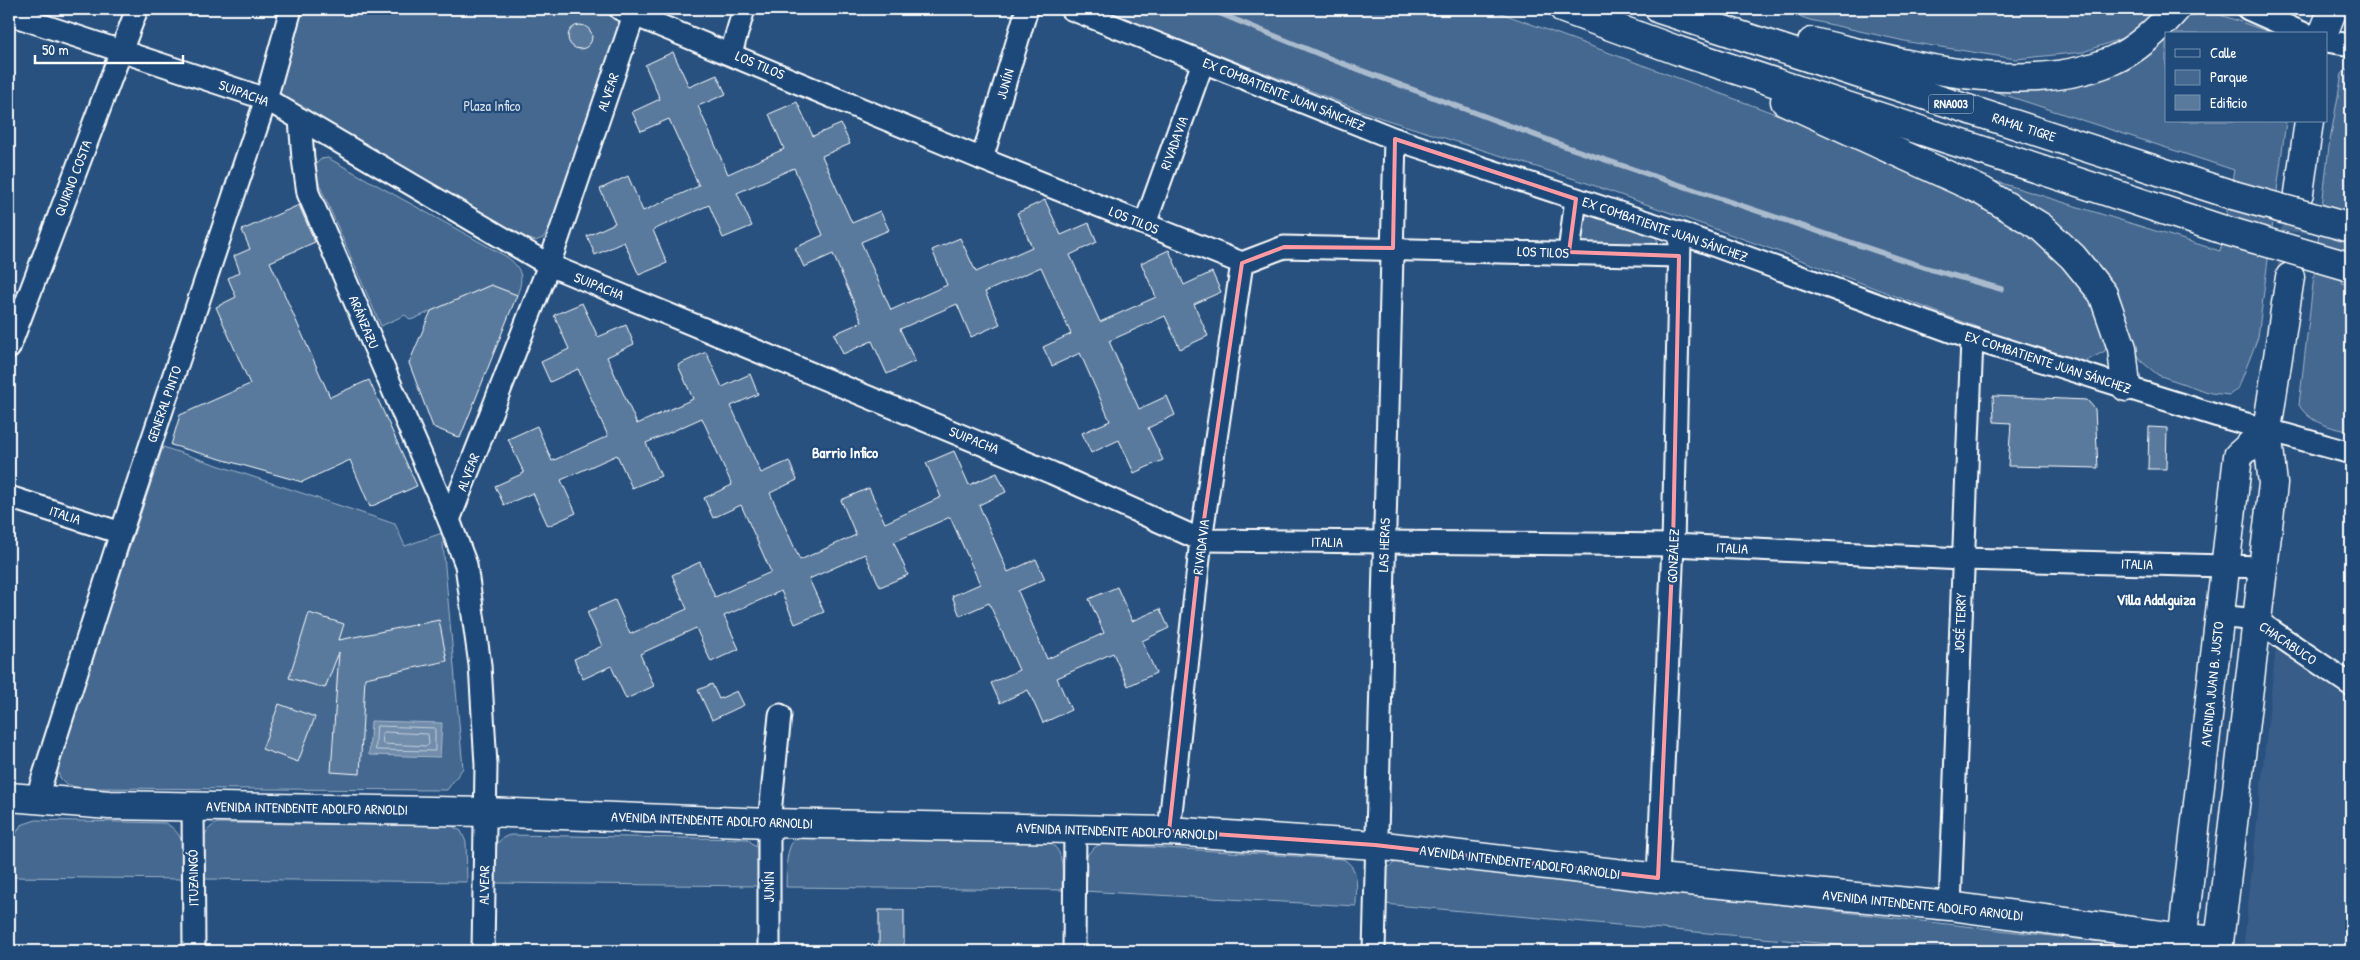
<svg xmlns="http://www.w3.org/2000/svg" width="2360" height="960" font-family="'Patrick Hand',sans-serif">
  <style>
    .built { fill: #375d88 }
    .green { fill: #446890; stroke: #a2b4c8 }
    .water { fill: #718dab; stroke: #aabbcd }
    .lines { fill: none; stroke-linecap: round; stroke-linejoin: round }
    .shore { stroke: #c6d1dd; stroke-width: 1 }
    .stream { stroke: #aabbcd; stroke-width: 5.5 }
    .building { fill: #5a7a9d; stroke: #fff }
    .major-tunnel { stroke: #486b92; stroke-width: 28; stroke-dasharray: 28 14; stroke-linecap: butt }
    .minor-casing { stroke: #fff; stroke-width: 25 }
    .major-casing { stroke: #fff; stroke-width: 31 }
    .highway-casing { stroke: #fff; stroke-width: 31 }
    .minor { stroke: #1f4a7a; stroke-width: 21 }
    .major { stroke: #1f4a7a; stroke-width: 28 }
    .highway { stroke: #1f4a7a; stroke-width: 28 }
    .highway-bridge-casing { stroke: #fff; stroke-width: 31; stroke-linecap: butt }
    .highway-bridge { stroke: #1f4a7a; stroke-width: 28 }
    .marked { fill: none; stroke: #ff9aa2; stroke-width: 4; stroke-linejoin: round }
    .labels { text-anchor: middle; stroke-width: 4.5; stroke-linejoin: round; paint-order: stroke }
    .shield { fill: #1f4a7a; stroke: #bcc9d7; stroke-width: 1 }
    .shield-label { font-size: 12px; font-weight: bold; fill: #fff }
    .street-label { font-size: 14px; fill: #fff; stroke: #1f4a7a }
    .park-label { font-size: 14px; fill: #dae1e9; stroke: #1f4a7a }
    .neighbourhood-label { font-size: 15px; font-weight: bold; fill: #fff; stroke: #1f4a7a }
  </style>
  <rect width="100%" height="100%" fill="#28517f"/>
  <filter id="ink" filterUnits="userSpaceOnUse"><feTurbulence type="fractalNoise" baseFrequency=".02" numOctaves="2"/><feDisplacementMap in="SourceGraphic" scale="10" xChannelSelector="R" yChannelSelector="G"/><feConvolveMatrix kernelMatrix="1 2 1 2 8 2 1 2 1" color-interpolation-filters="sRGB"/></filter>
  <g filter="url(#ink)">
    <polygon class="built" points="2276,647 2351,700 2351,951 2243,951"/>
    <g class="green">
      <polygon points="302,9 600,9 617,16 622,21 553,223 543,238 535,241 527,238 281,96 280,88"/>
      <polygon points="1100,9 1490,9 1833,135 1943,185 2020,225 2059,257 2091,301 2108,336 2105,351 2086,361 2063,360 1788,255 1584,182 1381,118"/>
      <polygon points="1779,9 2157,9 2157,11 2140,32 2083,52 2016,59 1909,42 1810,20"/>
      <polygon points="2199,13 2218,14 2275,34 2166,34 2166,121 2286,121 2258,337 2238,389 2229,395 2211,393 2158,375 2141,361 2130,341 1985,178 2220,251 2234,170 1941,74 2046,80 2180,19"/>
      <path d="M2351,65V210L2342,283L2351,286V432C2331,427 2310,424 2299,405L2329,146L2342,74Z"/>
      <path d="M328,158L507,257C522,268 524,278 517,295L491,285L411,320L405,315L381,326L316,177L315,165L321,159Z"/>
      <polygon points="1580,212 1655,236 1658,241 1654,245 1575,242"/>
      <path d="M163,447L395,524L405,546L442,533L463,768L447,790L83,788C67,786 55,781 58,762Z"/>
      <path d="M36,820L165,823C188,835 184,856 186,879L13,877V839L21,825Z"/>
      <path d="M217,823L452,826L461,831L466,842L467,882L205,879C203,859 195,834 217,823Z"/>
      <path d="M510,835L748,839L757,848L758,886L494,883C494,865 488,841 510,835Z"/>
      <path d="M798,835L1047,841C1066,850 1062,872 1062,890L786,887C787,869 784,848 798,835Z"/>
      <path d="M1101,844L1343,859C1361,869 1356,888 1356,906L1083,891C1084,871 1080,853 1101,844Z"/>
      <polygon points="1403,861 2146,947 2145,951 1907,951 1384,904 1386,869 1394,863"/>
    </g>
    <polygon class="water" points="371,721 442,723 440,757 369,755"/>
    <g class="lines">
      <g class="shore">
        <polygon points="377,726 435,728 435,751 376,750"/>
        <polygon points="384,732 428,734 429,744 427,746 383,744 382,735"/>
      </g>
      <g class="stream">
        <polyline points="1209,9 1336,61 1567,147 1930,269 2001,289"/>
        <polyline points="2077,9 2091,13"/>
      </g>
    </g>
    <g class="building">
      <circle cx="580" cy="37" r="12"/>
      <polygon points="673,52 689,87 717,75 726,94 698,106 728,174 784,149 769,114 797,102 813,136 841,124 850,144 822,156 852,223 880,211 889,230 861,242 891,310 947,285 932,250 960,238 976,272 1032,247 1017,213 1045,200 1061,235 1089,223 1097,242 1070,255 1100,322 1156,297 1141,263 1169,250 1184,285 1212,272 1221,292 1194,304 1208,336 1180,349 1165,316 1109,341 1139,409 1167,396 1175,415 1148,428 1163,460 1134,473 1119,440 1091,453 1082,433 1110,421 1080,353 1052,366 1043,347 1071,334 1041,267 985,292 1000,324 971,337 957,304 900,329 915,361 887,374 872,341 843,354 834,334 862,322 833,254 804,267 795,248 823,235 794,168 737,193 752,226 723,238 709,205 653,230 667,263 639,275 624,242 595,255 587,236 615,223 600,189 628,176 643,211 699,186 669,119 641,131 632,112 660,99 645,65"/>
      <polygon points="299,205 315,242 270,262 330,397 369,380 417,486 370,507 350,460 302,482 171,445 180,415 250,384 216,307 236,297 228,278 240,272 234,256 250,249 242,230"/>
      <polygon points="491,285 517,295 460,438 433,427 409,363 431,311"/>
      <polygon points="582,303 598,337 626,325 634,344 607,357 637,424 693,399 678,365 706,352 722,387 750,374 758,394 731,406 761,473 789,461 797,480 770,493 800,560 856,535 841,500 869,488 885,523 941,497 926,463 954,451 969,485 997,473 1006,492 979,505 1008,572 1036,559 1045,579 1018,591 1047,659 1104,633 1089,599 1117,587 1132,621 1160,609 1169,628 1142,641 1156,673 1128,686 1113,653 1057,678 1071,710 1043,723 1028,690 1000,703 991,683 1019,670 989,603 960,616 952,596 980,584 950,517 894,542 908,575 880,587 865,554 809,579 824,612 795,624 781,591 724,616 739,649 711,662 696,628 640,654 654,686 626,699 611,666 583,679 574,659 602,646 587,612 615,600 630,634 687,609 672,575 700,562 715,597 771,572 741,505 713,518 704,498 732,485 702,418 646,443 661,476 632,488 617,455 561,480 576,513 548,526 533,493 504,505 495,486 524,473 508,439 537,426 552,461 608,436 578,369 550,382 541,362 569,349 554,315"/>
      <polygon points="1993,396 2087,400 2095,409 2098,468 2008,466 2011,423 1994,422"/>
      <polygon points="2149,427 2167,428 2166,469 2148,469"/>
      <polygon points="309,613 344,624 339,640 439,620 447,661 365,678 360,774 331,772 339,652 325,688 289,678"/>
      <polygon points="712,684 719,699 737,691 744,705 712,720 698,690"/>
      <polygon points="279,704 315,717 298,762 262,749"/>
      <rect x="879" y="910" width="25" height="41"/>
    </g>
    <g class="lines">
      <polyline class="major-tunnel" points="2291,274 2299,193"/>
      <defs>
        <g id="minor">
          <polyline points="620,9 982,159 1242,263 1284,247 1679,256"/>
          <polyline points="1071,9 1395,139 1680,233 1972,339 2218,416 2351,453"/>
          <polyline points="2248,9 2305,34"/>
          <polyline points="9,14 266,99 549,265 1052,473 1201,540 1673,545 1962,559 2263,567"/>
          <polyline points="2326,41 2351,45"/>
          <polyline points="731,53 744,9"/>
          <polyline points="300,119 303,159 308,193 449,520 466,565 480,665 486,765 483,951"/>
          <polyline points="982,159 1027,9"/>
          <polyline points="1145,224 1203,62"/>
          <polyline points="1569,252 1576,199"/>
          <polyline points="9,348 137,9"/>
          <polyline points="9,497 121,533"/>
          <polyline points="449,520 549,265 634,15"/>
          <polyline points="2219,616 2256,620 2351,685"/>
          <polyline points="36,800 121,533 266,99 291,9"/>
          <polyline points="193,806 194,951"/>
          <polyline points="1169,831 1201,540 1242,263"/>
          <polyline points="1658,878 1673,545 1680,241"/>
          <polyline points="1950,906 1972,339"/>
          <polyline points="769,951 769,823 780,715"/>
          <polyline points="1074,951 1075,829"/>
          <polyline points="1374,951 1395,139"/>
        </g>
        <g id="major">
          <polyline points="2323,34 2333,9"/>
          <polyline points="2299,193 2309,121"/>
          <polyline points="9,797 109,805 486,812 769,823 1169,831 1375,845 1658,878 1950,906 2183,938 2219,941"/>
          <polyline points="2181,951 2238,456 2267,430"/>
          <polyline points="2218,951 2273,484 2267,430 2290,277"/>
        </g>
        <g id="highway">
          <polyline points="1564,9 1679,51 2224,230"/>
          <polyline points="1659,9 2233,195"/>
          <path d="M1812,42C1905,63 2019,99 2111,61C2137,50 2158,29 2176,9"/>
          <polyline points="1785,101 1982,191 2041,227 2073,257 2103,294 2122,348 2126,387"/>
        </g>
      </defs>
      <use href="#minor" class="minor-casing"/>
      <use href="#major" class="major-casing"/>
      <use href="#highway" class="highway-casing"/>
      <use href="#minor" class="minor"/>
      <use href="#major" class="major"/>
      <use href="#highway" class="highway"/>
      <defs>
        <g id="highway-bridge">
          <polyline points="2233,195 2351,228"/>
          <polyline points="2224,230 2351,267"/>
        </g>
      </defs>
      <use href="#highway-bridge" class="highway-bridge-casing"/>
      <use href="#highway-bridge" class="highway-bridge"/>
    </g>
  </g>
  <path class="marked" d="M1395,139L1576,199L1569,252L1679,256L1673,545L1658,878L1375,845L1169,831L1201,540L1242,263L1284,247L1393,248Z"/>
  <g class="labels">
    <rect class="shield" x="1928.5" y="94.5" width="45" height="19" rx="4"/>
    <g class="shield-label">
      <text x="1951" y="108">RNA003</text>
    </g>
    <g class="street-label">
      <text transform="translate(760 65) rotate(23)" y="5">LOS TILOS</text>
      <text transform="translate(1005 84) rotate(-74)" y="5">JUNÍN</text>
      <text transform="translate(608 92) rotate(-71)" y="5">ALVEAR</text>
      <text transform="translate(244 93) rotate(20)" y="5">SUIPACHA</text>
      <text transform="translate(1284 94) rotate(22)" y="5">EX COMBATIENTE JUAN SÁNCHEZ</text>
      <text transform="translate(2024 127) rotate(18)" y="5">RAMAL TIGRE</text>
      <text transform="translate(1174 143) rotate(-70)" y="5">RIVADAVIA</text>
      <text transform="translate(73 178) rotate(-69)" y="5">QUIRNO COSTA</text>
      <text transform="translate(1134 220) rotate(22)" y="5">LOS TILOS</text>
      <text transform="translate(1665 229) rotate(19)" y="5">EX COMBATIENTE JUAN SÁNCHEZ</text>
      <text transform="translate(1543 252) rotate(2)" y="5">LOS TILOS</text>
      <text transform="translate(599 286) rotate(22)" y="5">SUIPACHA</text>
      <text transform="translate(364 322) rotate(67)" y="5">ARÁNZAZU</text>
      <text transform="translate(2048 362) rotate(18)" y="5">EX COMBATIENTE JUAN SÁNCHEZ</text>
      <text transform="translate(164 404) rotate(-71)" y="5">GENERAL PINTO</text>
      <text transform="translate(974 440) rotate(22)" y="5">SUIPACHA</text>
      <text transform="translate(468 472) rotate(-69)" y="5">ALVEAR</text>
      <text transform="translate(65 515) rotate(18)" y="5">ITALIA</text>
      <text transform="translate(1327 542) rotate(1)" y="5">ITALIA</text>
      <text transform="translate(1384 545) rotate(-88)" y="5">LAS HERAS</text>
      <text transform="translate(1201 547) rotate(-83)" y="5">RIVADAVIA</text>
      <text transform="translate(1732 548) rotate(3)" y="5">ITALIA</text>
      <text transform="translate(1673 556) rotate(-88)" y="5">GONZÁLEZ</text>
      <text transform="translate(2137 564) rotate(2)" y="5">ITALIA</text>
      <text transform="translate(1960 623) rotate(-88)" y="5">JOSÉ TERRY</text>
      <text transform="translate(2288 643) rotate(34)" y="5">CHACABUCO</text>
      <text transform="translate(2212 684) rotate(-84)" y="5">AVENIDA JUAN B. JUSTO</text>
      <text transform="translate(307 808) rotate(1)" y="5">AVENIDA INTENDENTE ADOLFO ARNOLDI</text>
      <text transform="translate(712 820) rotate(2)" y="5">AVENIDA INTENDENTE ADOLFO ARNOLDI</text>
      <text transform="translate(1117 831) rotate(2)" y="5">AVENIDA INTENDENTE ADOLFO ARNOLDI</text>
      <text transform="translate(1520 862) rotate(7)" y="5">AVENIDA INTENDENTE ADOLFO ARNOLDI</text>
      <text transform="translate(193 878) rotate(-91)" y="5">ITUZAINGÓ</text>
      <text transform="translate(484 885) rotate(-89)" y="5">ALVEAR</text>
      <text transform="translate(769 887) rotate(-90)" y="5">JUNÍN</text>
      <text transform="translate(1923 905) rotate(6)" y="5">AVENIDA INTENDENTE ADOLFO ARNOLDI</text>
    </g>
    <g class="park-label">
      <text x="492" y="111">Plaza Infico</text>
    </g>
    <g class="neighbourhood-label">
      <text x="845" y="458">Barrio Infico</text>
      <text x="2156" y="605">Villa Adalguiza</text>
    </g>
  </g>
  <rect width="2360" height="960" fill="none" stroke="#1f4a7a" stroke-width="30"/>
  <rect x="15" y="15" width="2330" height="930" fill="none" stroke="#fff" stroke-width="2" filter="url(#ink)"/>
  <rect x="2165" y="32" width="162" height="90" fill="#1f4a7a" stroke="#7992af"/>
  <rect x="2175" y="49" width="25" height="8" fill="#1f4a7a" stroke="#7992af"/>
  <text x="2210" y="58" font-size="15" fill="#ffffff">Calle</text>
  <rect x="2175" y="70" width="25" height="15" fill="#446890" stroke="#7992af"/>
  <text x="2210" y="82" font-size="15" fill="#ffffff">Parque</text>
  <rect x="2175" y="95" width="25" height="15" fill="#5a7a9d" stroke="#7992af"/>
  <text x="2210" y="108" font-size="15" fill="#ffffff">Edificio</text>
  <path d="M35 55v8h148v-8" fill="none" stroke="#ffffff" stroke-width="2.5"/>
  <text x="42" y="55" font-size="15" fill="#ffffff" stroke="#1f4a7a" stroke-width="4" paint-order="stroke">50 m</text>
</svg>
